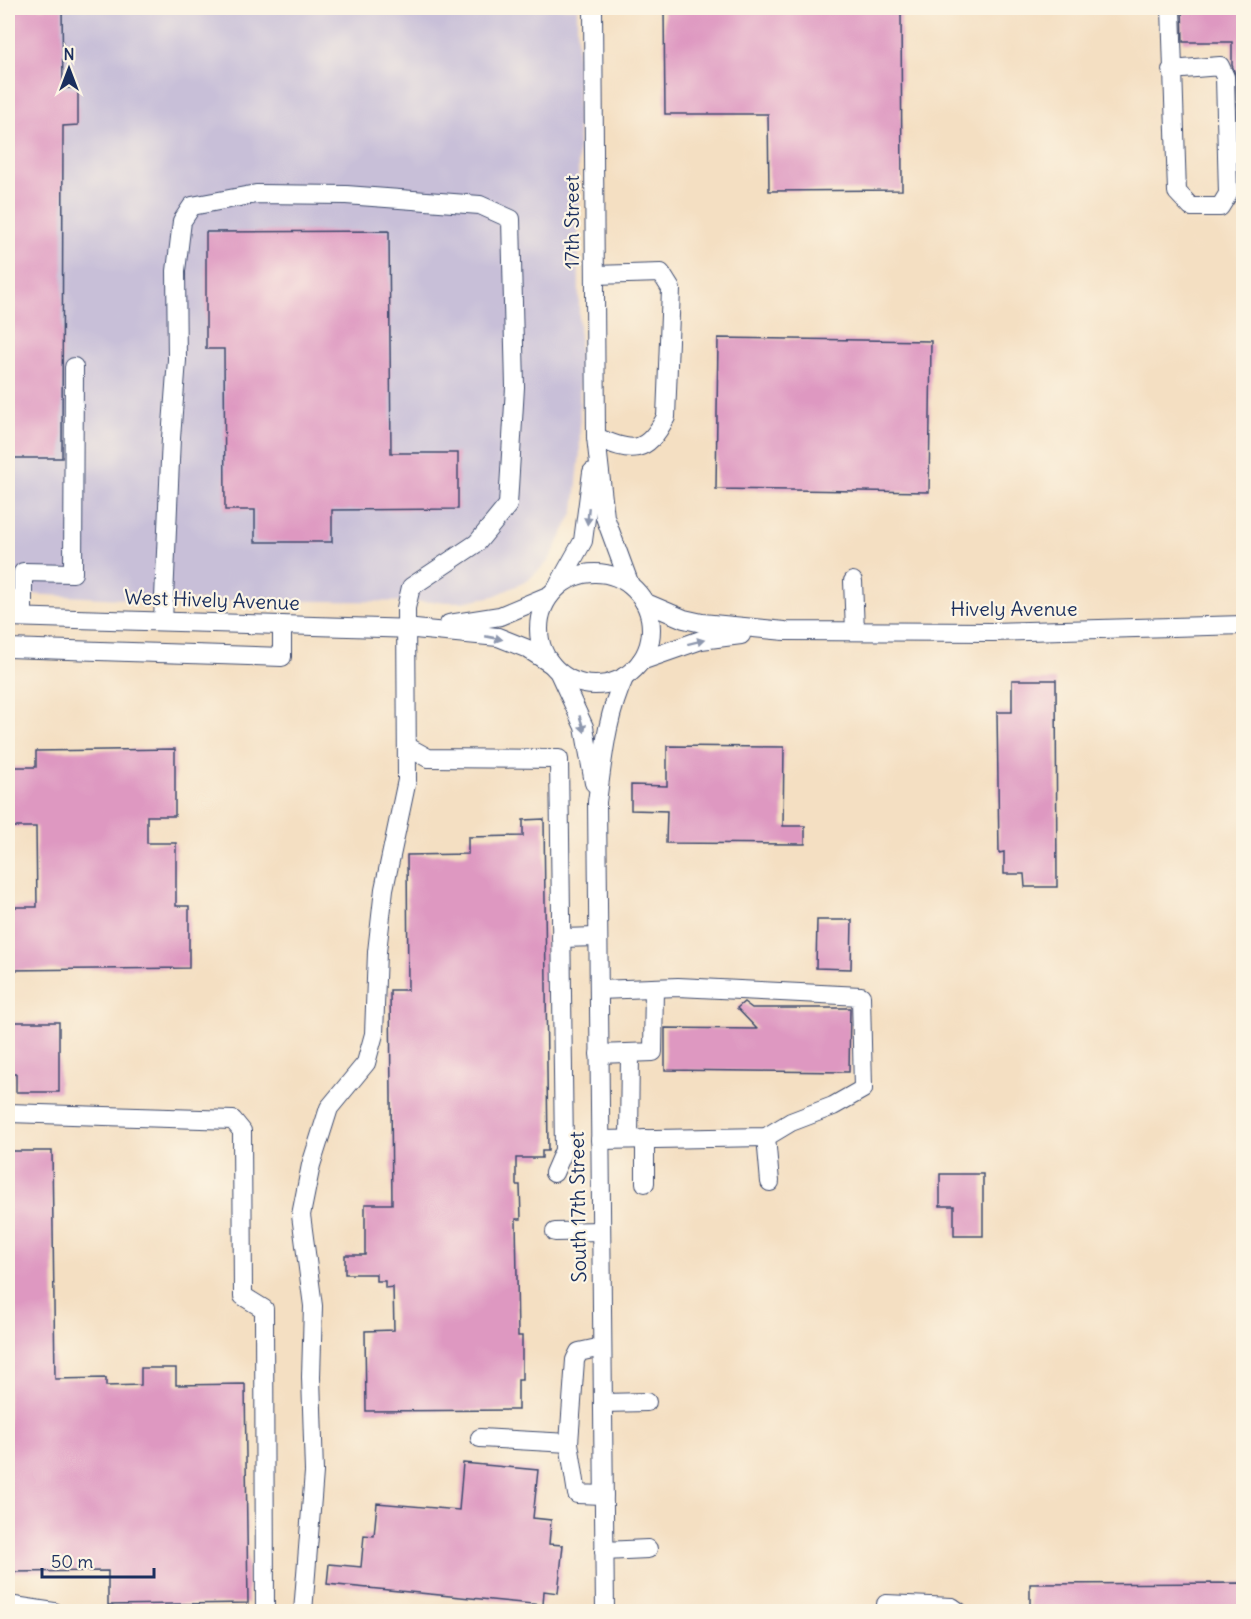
<svg xmlns="http://www.w3.org/2000/svg" width="1251" height="1619" font-family="Delius,sans-serif">
  <style>
    .industrial { fill: #c8bfd8 }
    .building { fill: #de98c1 }
    .lines { fill: none; stroke-linecap: round; stroke-linejoin: round }
    .minor-casing { stroke: #3c496d; stroke-width: 20 }
    .minor { stroke: #fff; stroke-width: 18 }
    .oneway { fill: #8d97ae }
    .labels { text-anchor: middle; stroke-width: 4.5; stroke-linejoin: round; paint-order: stroke }
    .street-label { font-size: 20px; fill: #1b2f5e; stroke: #fcf5e5 }
  </style>
  <rect width="100%" height="100%" fill="#fcf5e5"/>
  <filter id="ink" filterUnits="userSpaceOnUse"><feTurbulence type="fractalNoise" baseFrequency=".0167" numOctaves="2"/><feDisplacementMap in="SourceGraphic" scale="12" xChannelSelector="R" yChannelSelector="G"/><feConvolveMatrix kernelMatrix="1 2 1 2 8 2 1 2 1" color-interpolation-filters="sRGB"/></filter>
  <filter id="wash" filterUnits="userSpaceOnUse"><feTurbulence type="fractalNoise" baseFrequency=".008" numOctaves="4" result="noise"/><feDisplacementMap in="SourceGraphic" scale="24" xChannelSelector="R" yChannelSelector="G"/><feGaussianBlur stdDeviation="1.35" result="paint"/><feColorMatrix in="noise" values="0 0 0 0 0 0 0 0 0 0 0 0 0 0 0 0 0 1.4 0 .05"/><feComposite in="paint" operator="in"/></filter>
  <g filter="url(#wash)">
    <rect width="100%" height="100%" fill="#f4dfc2"/>
    <polygon class="industrial" points="8,8 577,8 580,453 574,511 549,561 527,581 494,596 462,602 141,600 8,593"/>
    <g id="blocks">
      <g class="building">
        <polygon points="8,8 62,8 63,88 78,88 78,125 63,126 62,458 8,458"/>
        <polygon points="664,8 901,8 902,190 769,191 768,114 665,114"/>
        <polygon points="1182,8 1244,8 1244,147 1238,147 1236,77 1232,65 1232,42 1183,42"/>
        <polygon points="389,231 391,453 458,453 458,509 332,510 332,542 255,542 255,510 225,510 224,349 206,349 206,232"/>
        <polygon points="718,338 931,341 929,492 716,489"/>
        <polygon points="1012,680 1056,680 1057,887 1025,887 1024,874 1004,874 1004,852 999,853 997,712 1012,712"/>
        <polygon points="667,746 784,747 783,826 805,826 805,844 666,843 667,811 631,810 631,785 667,786"/>
        <polygon points="175,749 175,816 147,816 147,843 176,843 176,906 189,906 189,968 8,970 8,907 37,907 36,827 8,827 8,767 36,767 36,751"/>
        <polygon points="544,819 548,1151 542,1151 542,1158 516,1158 516,1185 520,1185 521,1219 516,1219 518,1336 522,1336 522,1380 518,1380 518,1410 366,1411 365,1331 394,1330 393,1287 385,1288 385,1281 376,1281 376,1274 345,1274 345,1255 365,1255 365,1204 392,1204 390,990 408,990 407,855 468,854 468,837 523,836 523,820"/>
        <polygon points="817,920 852,920 851,969 816,968"/>
        <polygon points="744,1002 752,1008 850,1008 849,1072 665,1070 665,1028 757,1029 737,1008"/>
        <polygon points="8,1022 59,1022 59,1092 16,1092 16,1074 8,1074"/>
        <polygon points="8,1151 52,1151 55,1379 106,1378 106,1386 141,1385 141,1368 176,1368 176,1385 245,1384 248,1603 108,1605 108,1571 8,1572"/>
        <polygon points="940,1174 983,1174 983,1236 954,1236 954,1206 940,1206"/>
        <polygon points="463,1463 538,1470 533,1518 551,1520 549,1544 563,1545 558,1593 544,1591 543,1605 327,1584 329,1564 361,1567 364,1535 374,1536 377,1503 459,1510"/>
        <polygon points="1244,1583 1244,1611 1030,1611 1030,1584"/>
      </g>
    </g>
  </g>
  <g filter="url(#ink)">
    <use href="#blocks" fill-opacity="0" stroke="#3c496d" stroke-width="1.5"/>
    <g class="lines">
      <defs>
        <g id="minor">
          <polyline points="593,8 596,437 605,517 630,585"/>
          <polyline points="1171,8 1177,192 1191,207 1220,207 1228,194 1225,77 1220,66 1171,70"/>
          <path d="M595,275L661,273L671,289L666,417C646,455 632,453 596,437"/>
          <circle cx="595" cy="629" r="56"/>
          <polyline points="853,581 855,631"/>
          <polyline points="559,584 583,541 592,472"/>
          <polyline points="644,602 684,619 702,623 785,631 993,632 1244,625"/>
          <polyline points="8,617 415,629 498,637 528,649 551,664"/>
          <polyline points="23,617 23,572 73,573 74,367"/>
          <polyline points="163,621 171,438 177,360 176,271 182,221 192,206 256,194 346,195 480,205 511,219 515,387 508,505 477,543 411,587 406,608 407,780 384,889 377,952 374,1034 366,1063 329,1108 311,1165 301,1215 313,1306 311,1377 314,1472 303,1612"/>
          <polyline points="449,624 500,616 550,595"/>
          <polyline points="8,648 282,657 282,625"/>
          <polyline points="641,661 701,640 741,635"/>
          <polyline points="559,673 584,727 594,783"/>
          <polyline points="408,747 428,758 559,759 564,1150 554,1173"/>
          <polyline points="561,938 598,937"/>
          <polyline points="599,990 678,987 861,996 863,1089 833,1106 791,1122 766,1137 600,1140"/>
          <polyline points="599,1054 653,1052 654,988"/>
          <polyline points="8,1113 233,1120 242,1131 243,1296 264,1309 265,1612"/>
          <polyline points="766,1137 770,1182"/>
          <polyline points="629,1139 630,1053"/>
          <polyline points="645,1139 645,1183"/>
          <polyline points="555,1232 601,1231"/>
          <polyline points="602,1347 579,1352 575,1360 569,1443 577,1494 604,1495"/>
          <polyline points="603,1403 647,1402"/>
          <polyline points="480,1438 569,1443"/>
          <polyline points="604,1551 648,1549"/>
          <polyline points="886,1604 952,1607 959,1612"/>
          <polyline points="8,1605 54,1612"/>
          <path d="M605,1612L597,802C603,758 606,717 625,676"/>
        </g>
      </defs>
      <use href="#minor" class="minor-casing"/>
      <use href="#minor" class="minor"/>
    </g>
    <defs><path id="oneway-solid" d="M-6-.8H1V-3.2L6.5 0L1 3.2V.8H-6Z" transform="scale(1.5)"/></defs>
    <g class="oneway">
      <use href="#oneway-solid" transform="translate(588 516) rotate(95)"/>
      <use href="#oneway-solid" transform="translate(494 638) rotate(11)"/>
      <use href="#oneway-solid" transform="translate(696 642) rotate(-14)"/>
      <use href="#oneway-solid" transform="translate(582 724) rotate(73)"/>
    </g>
  </g>
  <g class="labels">
    <g class="street-label">
      <text transform="translate(572 222) rotate(-90)" y="7">17th Street</text>
      <text transform="translate(212 600) rotate(2)" y="7">West Hively Avenue</text>
      <text x="1014" y="616">Hively Avenue</text>
      <text transform="translate(578 1207) rotate(-91)" y="7">South 17th Street</text>
    </g>
  </g>
  <rect width="1251" height="1619" fill="none" stroke="#fcf5e5" stroke-width="30"/>
  <g transform="translate(69 69)" stroke="#fcf5e5" stroke-width="4.5" paint-order="stroke">
  <path d="M0-4.5L10 22L0 15L-10 22Z" fill="#1b2f5e"/>
  <text y="-9" font-size="16" font-weight="bold" text-anchor="middle" fill="#1b2f5e">N</text>
  </g>
  <path d="M42 1568v9h112v-9" fill="none" stroke="#1b2f5e" stroke-width="3"/>
  <text x="51" y="1568" font-size="18" fill="#1b2f5e" stroke="#fcf5e5" stroke-width="4.5" paint-order="stroke">50 m</text>
</svg>
